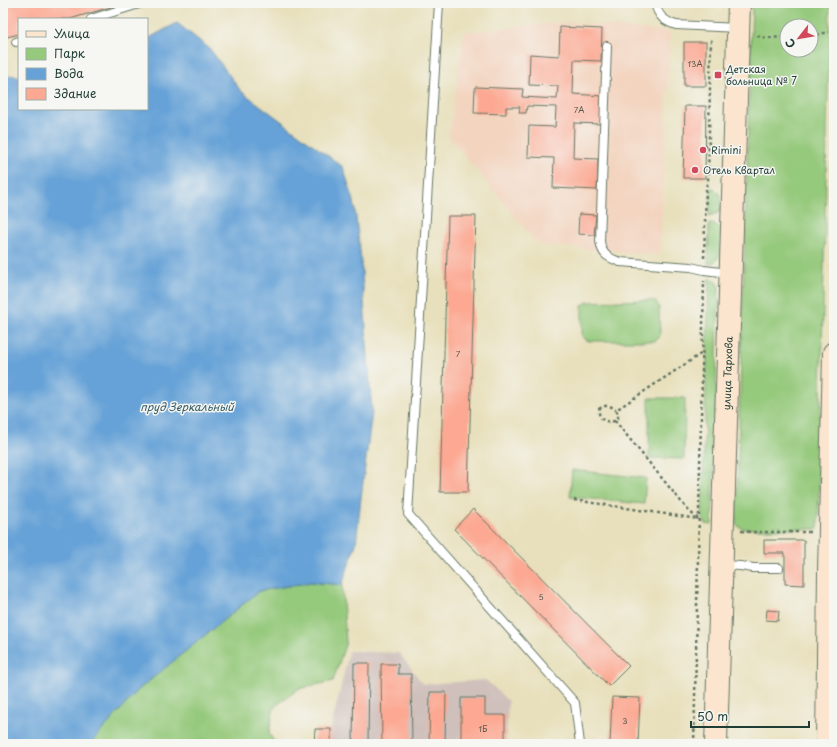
<svg xmlns="http://www.w3.org/2000/svg" width="837" height="747" font-family="'Playpen Sans',sans-serif">
  <style>
    .built { fill: #f3d4bf }
    .industrial { fill: #cfc0bb }
    .green { fill: #95c97b; stroke: #5a8358; fill-rule: evenodd }
    .water { fill: #66a2d7; stroke: #427086 }
    .building { fill: #fca892 }
    .lines { fill: none; stroke-linecap: round; stroke-linejoin: round }
    .service-casing { stroke: #657664; stroke-width: 10 }
    .secondary-casing { stroke: #657664; stroke-width: 24 }
    .path { stroke: #657664; stroke-width: 2.5; stroke-dasharray: 3 3; stroke-linecap: butt }
    .service { stroke: #fff; stroke-width: 8 }
    .secondary { stroke: #fbe5cf; stroke-width: 22 }
    .poi-dot { fill: #d1495b; stroke: #f6f6f2; stroke-width: 1.5 }
    .labels { text-anchor: middle; stroke-width: 3; stroke-linejoin: round; paint-order: stroke }
    .number-label { font-size: 8px; fill: #56584c }
    .poi-label { font-size: 10px; fill: #1f3d34; stroke: #f6f6f2; text-anchor: start }
    .street-label { font-size: 10px; fill: #1f3d34; stroke: #f6f6f2 }
    .water-label { font-size: 11px; font-style: italic; fill: #345b65; stroke: #f6f6f2 }
  </style>
  <rect width="100%" height="100%" fill="#f6f6f2"/>
  <filter id="ink" filterUnits="userSpaceOnUse"><feTurbulence type="fractalNoise" baseFrequency=".025" numOctaves="2"/><feDisplacementMap in="SourceGraphic" scale="8" xChannelSelector="R" yChannelSelector="G"/><feConvolveMatrix kernelMatrix="1 2 1 2 8 2 1 2 1" color-interpolation-filters="sRGB"/></filter>
  <filter id="wash" filterUnits="userSpaceOnUse"><feTurbulence type="fractalNoise" baseFrequency=".012" numOctaves="4" result="noise"/><feDisplacementMap in="SourceGraphic" scale="16" xChannelSelector="R" yChannelSelector="G"/><feGaussianBlur stdDeviation="0.9" result="paint"/><feColorMatrix in="noise" values="0 0 0 0 0 0 0 0 0 0 0 0 0 0 0 0 0 1.4 0 .05"/><feComposite in="paint" operator="in"/></filter>
  <g filter="url(#wash)">
    <rect width="100%" height="100%" fill="#e8e0bc"/>
    <polygon class="built" points="568,22 670,32 660,255 539,245 449,137 464,32"/>
    <polygon class="industrial" points="349,651 399,653 423,684 486,680 508,701 506,744 314,744 315,729 331,729"/>
    <g class="green">
      <path d="M752,3H830L818,529H743L736,525ZM787,26H811V50H787Z"/>
      <path d="M711,188H713C724,197 721,198 720,212L709,216Z"/>
      <path d="M709,224C712,224 716,225 718,226C722,229 721,250 720,254C718,260 714,263 708,264Z"/>
      <path d="M709,278C714,280 717,282 719,287L712,525L706,524L702,518Z"/>
      <path d="M650,300C655,301 657,302 659,307L660,335L659,338L655,341H590L586,340L582,336V306L587,302Z"/>
      <polygon points="649,398 685,398 684,459 649,458"/>
      <polygon points="572,470 646,478 644,504 570,497"/>
      <polygon points="311,582 342,585 346,642 333,681 298,689 274,707 269,734 276,744 90,744 138,690 259,591"/>
    </g>
    <polygon class="water" points="177,23 210,49 241,91 343,167 354,201 361,259 372,412 361,498 356,544 342,585 311,582 259,591 138,690 90,744 3,744 3,75 19,76 19,109 147,109 147,39"/>
    <g id="blocks">
      <g class="building">
        <polygon points="16,3 124,3 70,19 19,19 19,34 3,38 3,7"/>
        <polygon points="560,27 602,29 601,61 574,60 573,94 603,96 602,124 574,123 573,158 598,159 597,190 553,188 554,158 528,157 529,126 555,127 556,107 527,106 526,113 519,113 520,107 506,107 506,114 474,113 475,87 523,89 522,97 557,99 558,86 529,85 530,54 559,56"/>
        <rect x="684" y="42" width="22" height="44"/>
        <polygon points="685,106 706,106 705,178 683,178"/>
        <polygon points="579,214 596,215 594,235 578,234"/>
        <polygon points="448,216 476,216 468,492 440,492"/>
        <polygon points="473,509 629,666 609,686 454,529"/>
        <polygon points="764,540 804,540 804,585 785,584 785,553 764,553"/>
        <polygon points="767,610 779,611 778,621 766,620"/>
        <polygon points="354,663 369,663 368,744 353,744"/>
        <polygon points="381,664 398,664 398,674 411,674 412,744 382,744"/>
        <polygon points="430,692 446,692 445,744 429,744"/>
        <polygon points="612,697 640,698 638,744 610,744"/>
        <polygon points="461,698 485,698 485,715 505,715 505,743 461,744"/>
        <polygon points="315,729 331,729 331,744 314,744"/>
      </g>
    </g>
  </g>
  <g filter="url(#ink)">
    <use href="#blocks" fill-opacity="0" stroke="#657664" stroke-width="1"/>
    <g class="lines">
      <defs>
        <g id="service">
          <polyline points="439,3 408,514 575,703 580,744"/>
          <path d="M655,3C658,16 664,21 676,25L738,28"/>
          <polyline points="91,19 142,3"/>
          <polyline points="16,42 19,41"/>
          <path d="M607,46L600,241C602,255 607,257 620,262L691,267L704,270L729,273"/>
          <polyline points="722,565 740,566 753,568 779,568"/>
        </g>
        <g id="secondary">
          <path id="s1" d="M716,744L739,3"/>
          <polyline points="827,744 829,572 834,353"/>
        </g>
      </defs>
      <use href="#service" class="service-casing"/>
      <use href="#secondary" class="secondary-casing"/>
      <g class="path">
        <polyline points="757,36 767,38 787,37"/>
        <polyline points="811,36 829,32"/>
        <polyline points="704,258 706,187 708,181 711,41 713,38"/>
        <path d="M615,421C606,423 598,420 599,409C606,404 610,405 616,410"/>
        <polyline points="574,500 698,519"/>
        <polyline points="698,519 688,510 615,421 618,418 618,414 616,410 702,353"/>
        <polyline points="741,531 752,532 812,532"/>
        <polyline points="694,744 704,281"/>
      </g>
      <use href="#service" class="service"/>
      <use href="#secondary" class="secondary"/>
    </g>
  </g>
  <g class="poi-dot">
    <rect x="714" y="71" width="8" height="8" rx="2"/>
    <circle cx="703" cy="150" r="4"/>
    <circle cx="695" cy="170" r="4"/>
  </g>
  <g class="labels">
    <g class="number-label">
      <text x="695" y="67">13А</text>
      <text x="579" y="113">7А</text>
      <text x="458" y="357">7</text>
      <text x="541" y="600">5</text>
      <text x="625" y="724">3</text>
      <text x="483" y="732">1Б</text>
    </g>
    <g class="poi-label">
      <text x="726" y="73">Детская<tspan x="726" dy="12">больница № 7</tspan></text>
      <text x="711" y="154">Rimini</text>
      <text x="703" y="174">Отель Квартал</text>
    </g>
    <g class="street-label">
      <text dy="4" stroke="none"><textPath href="#s1" startOffset="371">улица Тархова</textPath></text>
    </g>
    <g class="water-label">
      <text x="187" y="411">пруд Зеркальный</text>
    </g>
  </g>
  <rect width="837" height="747" fill="none" stroke="#f6f6f2" stroke-width="16"/>
  <rect x="18" y="18" width="130" height="92" fill="#f6f6f2" stroke="#a0aca6"/>
  <rect x="26" y="31" width="20" height="6" fill="#fbe5cf" stroke="#a0aca6"/>
  <text x="54" y="38" font-size="12" fill="#1f3d34">Улица</text>
  <rect x="26" y="48" width="20" height="12" fill="#95c97b" stroke="#a0aca6"/>
  <text x="54" y="58" font-size="12" fill="#1f3d34">Парк</text>
  <rect x="26" y="68" width="20" height="12" fill="#66a2d7" stroke="#a0aca6"/>
  <text x="54" y="78" font-size="12" fill="#1f3d34">Вода</text>
  <rect x="26" y="88" width="20" height="12" fill="#fca892" stroke="#a0aca6"/>
  <text x="54" y="98" font-size="12" fill="#1f3d34">Здание</text>
  <g transform="translate(799 38) rotate(239)"><circle r="19" fill="#f6f6f2" stroke="#a0aca6"/>
  <path d="M0-3L7 15L0 10L-7 15Z" fill="#d1495b"/>
  <text y="-6" font-size="11" font-weight="bold" text-anchor="middle" fill="#1f3d34">С</text>
  </g>
  <path d="M691 721v6h118v-6" fill="none" stroke="#1f3d34" stroke-width="2"/>
  <text x="697" y="721" font-size="12" fill="#1f3d34" stroke="#f6f6f2" stroke-width="3" paint-order="stroke">50 m</text>
</svg>
